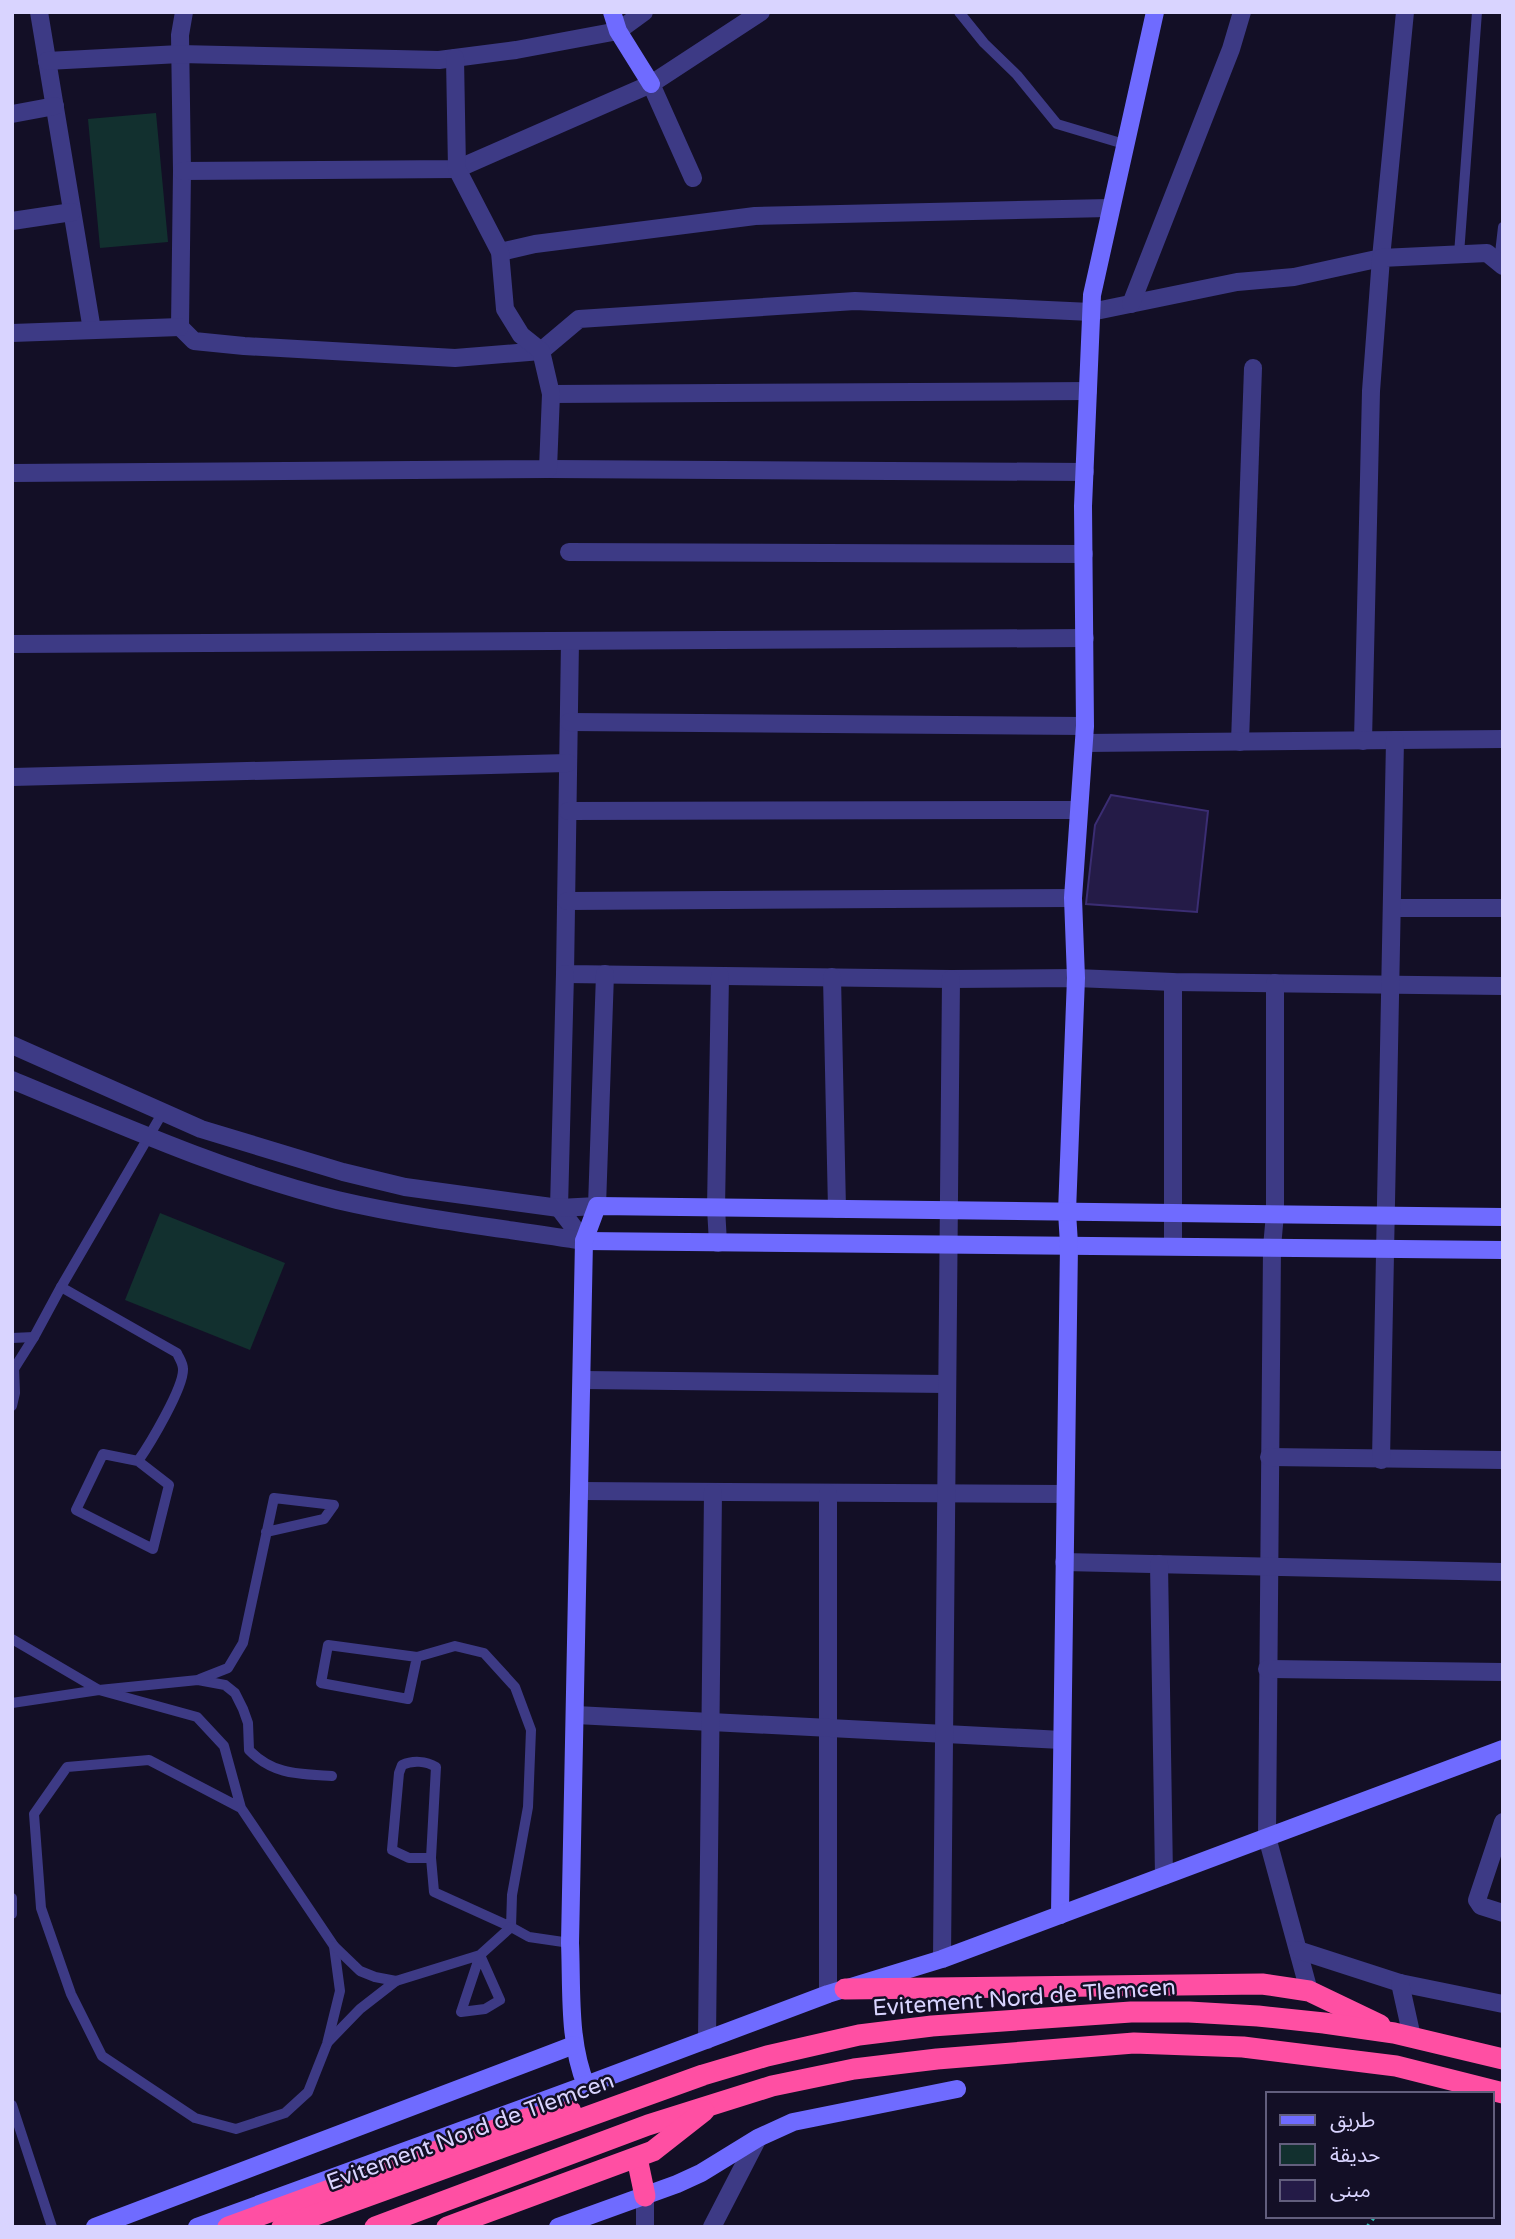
<svg xmlns="http://www.w3.org/2000/svg" width="1515" height="2239" font-family="'Varela Round','Noto Sans Arabic',sans-serif">
  <style>
    .green { fill: #12302f }
    .building { fill: #241b47; stroke: #3b2d73; stroke-width: 2 }
    .lines { fill: none; stroke-linecap: round; stroke-linejoin: round }
    .path { stroke: #2fb8b0; stroke-width: 3.5; stroke-dasharray: 3.5 5; stroke-linecap: butt }
    .lane { stroke: #3d3a85; stroke-width: 10 }
    .street { stroke: #3d3a85; stroke-width: 18 }
    .secondary { stroke: #6f6bff; stroke-width: 18 }
    .highway { stroke: #ff4fa3; stroke-width: 21 }
    .labels { text-anchor: middle; stroke-width: 5; stroke-linejoin: round; paint-order: stroke }
    .street-label { font-size: 23px; fill: #d9d4ff; stroke: #130f26 }
  </style>
  <rect width="100%" height="100%" fill="#130f26"/>
  <g class="green">
    <polygon points="156,113 168,242 100,248 88,119"/>
    <polygon points="160,1213 285,1263 250,1350 125,1300"/>
  </g>
  <polygon class="building" points="1111,795 1208,811 1197,912 1086,904 1095,825"/>
  <g class="lines">
    <polyline class="path" points="1367,2227 1375,2216"/>
    <g class="lane">
      <polyline points="959,12 984,43 1017,75 1057,124 1124,144"/>
      <polyline points="1459,254 1477,12"/>
      <polyline points="1499,262 1503,227"/>
      <path d="M61,1287L177,1353C179,1358 183,1363 183,1369C184,1387 150,1444 138,1461L169,1485L153,1549L76,1510L103,1454L138,1461"/>
      <polyline points="12,1338 34,1337"/>
      <polyline points="12,1372 34,1337 61,1287 163,1112"/>
      <polyline points="12,1406 15,1393 14,1368"/>
      <path d="M12,1639L99,1690L198,1680L225,1685L235,1693L243,1709L248,1723L249,1750C273,1775 299,1774 332,1776"/>
      <path d="M417,1657L408,1699L321,1683L328,1645L417,1657L455,1646L484,1653L515,1687L531,1730L528,1807L512,1895L511,1927L434,1892L431,1858L436,1767C426,1761 413,1760 402,1765L399,1773L392,1850L409,1858H431"/>
      <polyline points="200,1679 228,1668 243,1643 274,1498 334,1505 324,1519 266,1532"/>
      <polyline points="12,1703 99,1690 197,1717 224,1746 241,1808 334,1946 340,1991 327,2044 308,2092 285,2113 236,2129 195,2118 102,2056 71,1994 41,1908 34,1814 67,1767 149,1760 241,1808"/>
      <polyline points="12,1898 12,1914"/>
      <polyline points="334,1946 360,1971 375,1977 396,1981 480,1955 461,2012 485,2009 500,2000 480,1955 511,1927 529,1937 570,1943"/>
      <polyline points="328,2042 360,2009 396,1981"/>
      <polyline points="12,2105 52,2227"/>
    </g>
    <g class="street">
      <polyline points="39,12 92,330"/>
      <polyline points="184,12 180,35 182,171 180,327 194,341 244,346 455,358 541,351 579,319 855,301 1091,312 1237,282 1294,277 1381,258 1405,12"/>
      <polyline points="47,61 180,54 439,60 516,50 618,31 644,12"/>
      <polyline points="651,84 693,178"/>
      <polyline points="12,114 55,106"/>
      <polyline points="182,171 457,169 651,84 761,12"/>
      <polyline points="12,221 72,212"/>
      <polyline points="500,252 535,244 755,216 1109,208"/>
      <polyline points="1131,304 1231,49 1242,12"/>
      <polyline points="12,333 180,327"/>
      <polyline points="551,394 1088,391"/>
      <polyline points="548,469 1085,472"/>
      <polyline points="12,473 548,469 551,394 541,351 521,335 505,309 500,252 457,169 455,58"/>
      <polyline points="569,552 1084,554"/>
      <polyline points="570,641 565,974 951,979 1076,978 1173,982 1503,986"/>
      <polyline points="12,644 1085,638"/>
      <polyline points="569,722 1085,726"/>
      <polyline points="1363,741 1371,391 1381,258 1487,253 1503,266"/>
      <polyline points="1240,742 1253,368"/>
      <polyline points="1084,743 1503,739"/>
      <polyline points="12,777 568,763"/>
      <polyline points="568,811 1079,810"/>
      <polyline points="567,901 1073,898"/>
      <polyline points="1392,908 1503,908"/>
      <polyline points="565,974 559,1208 584,1241"/>
      <polyline points="832,977 837,1209"/>
      <polyline points="1173,982 1173,1245"/>
      <polyline points="1275,983 1275,1214 1272,1247 1267,1837 1309,1991"/>
      <polyline points="12,1045 201,1129 343,1172 405,1187 559,1208 597,1206 605,974"/>
      <path d="M12,1080C118,1124 225,1172 337,1200C418,1219 502,1228 584,1241"/>
      <polyline points="718,1243 716,1208 720,976"/>
      <polyline points="583,1380 947,1384"/>
      <polyline points="1269,1457 1503,1460"/>
      <polyline points="1381,1460 1395,740"/>
      <polyline points="580,1491 1065,1494"/>
      <polyline points="828,1493 828,1994"/>
      <polyline points="1064,1562 1503,1572"/>
      <polyline points="1159,1564 1164,1876"/>
      <polyline points="1267,1669 1503,1672"/>
      <polyline points="576,1715 1062,1740"/>
      <polyline points="1503,1822 1477,1900 1481,1906 1503,1913"/>
      <polyline points="1298,1950 1400,1983 1503,2004"/>
      <polyline points="942,1959 951,979"/>
      <polyline points="1400,1983 1412,2037"/>
      <polyline points="707,2040 713,1492"/>
      <polyline points="645,2196 645,2227"/>
      <polyline points="712,2227 758,2138"/>
    </g>
    <g class="secondary">
      <polyline points="612,12 618,31 651,84"/>
      <polyline points="584,1241 1503,1250"/>
      <polyline points="1060,1915 1069,1244 1067,1212 1076,978 1073,898 1085,726 1083,506 1092,295 1155,12"/>
      <path d="M586,2085C568,2041 572,1990 570,1943L584,1241L597,1206L1503,1217"/>
      <polyline points="95,2227 574,2045"/>
      <polyline points="197,2227 586,2085 828,1994 942,1959 1503,1749"/>
      <polyline points="558,2227 677,2184 701,2173 758,2138 793,2122 957,2089"/>
    </g>
    <g class="highway">
      <polyline points="845,1989 1262,1984 1309,1991 1380,2025"/>
      <polyline points="637,2158 645,2196"/>
      <polyline points="228,2227 525,2119 571,2111"/>
      <polyline points="282,2227 703,2075 767,2056 859,2035 932,2026 1131,2012 1189,2012 1258,2016 1324,2023 1394,2033 1503,2059"/>
      <polyline points="375,2227 648,2125 772,2086 854,2069 937,2059 1134,2043 1243,2047 1396,2066 1503,2093"/>
      <polyline points="447,2227 653,2151 704,2111"/>
    </g>
  </g>
  <g class="labels">
    <g class="street-label">
      <text transform="translate(1024 1997) rotate(-4)" y="8">Evitement Nord de Tlemcen</text>
      <text transform="translate(470 2131) rotate(-20)" y="8">Evitement Nord de Tlemcen</text>
    </g>
  </g>
  <rect width="1515" height="2239" fill="none" stroke="#d9d4ff" stroke-width="28"/>
  <rect x="1266" y="2092" width="228" height="126" fill="#130f26" stroke="#625e7d" stroke-width="2"/>
  <rect x="1280" y="2115" width="35" height="10" fill="#6f6bff" stroke="#625e7d" stroke-width="2"/>
  <text x="1330" y="2127" font-size="21" fill="#d9d4ff">طريق</text>
  <rect x="1280" y="2144" width="35" height="21" fill="#12302f" stroke="#625e7d" stroke-width="2"/>
  <text x="1330" y="2162" font-size="21" fill="#d9d4ff">حديقة</text>
  <rect x="1280" y="2180" width="35" height="21" fill="#241b47" stroke="#625e7d" stroke-width="2"/>
  <text x="1330" y="2197" font-size="21" fill="#d9d4ff">مبنى</text>
</svg>
